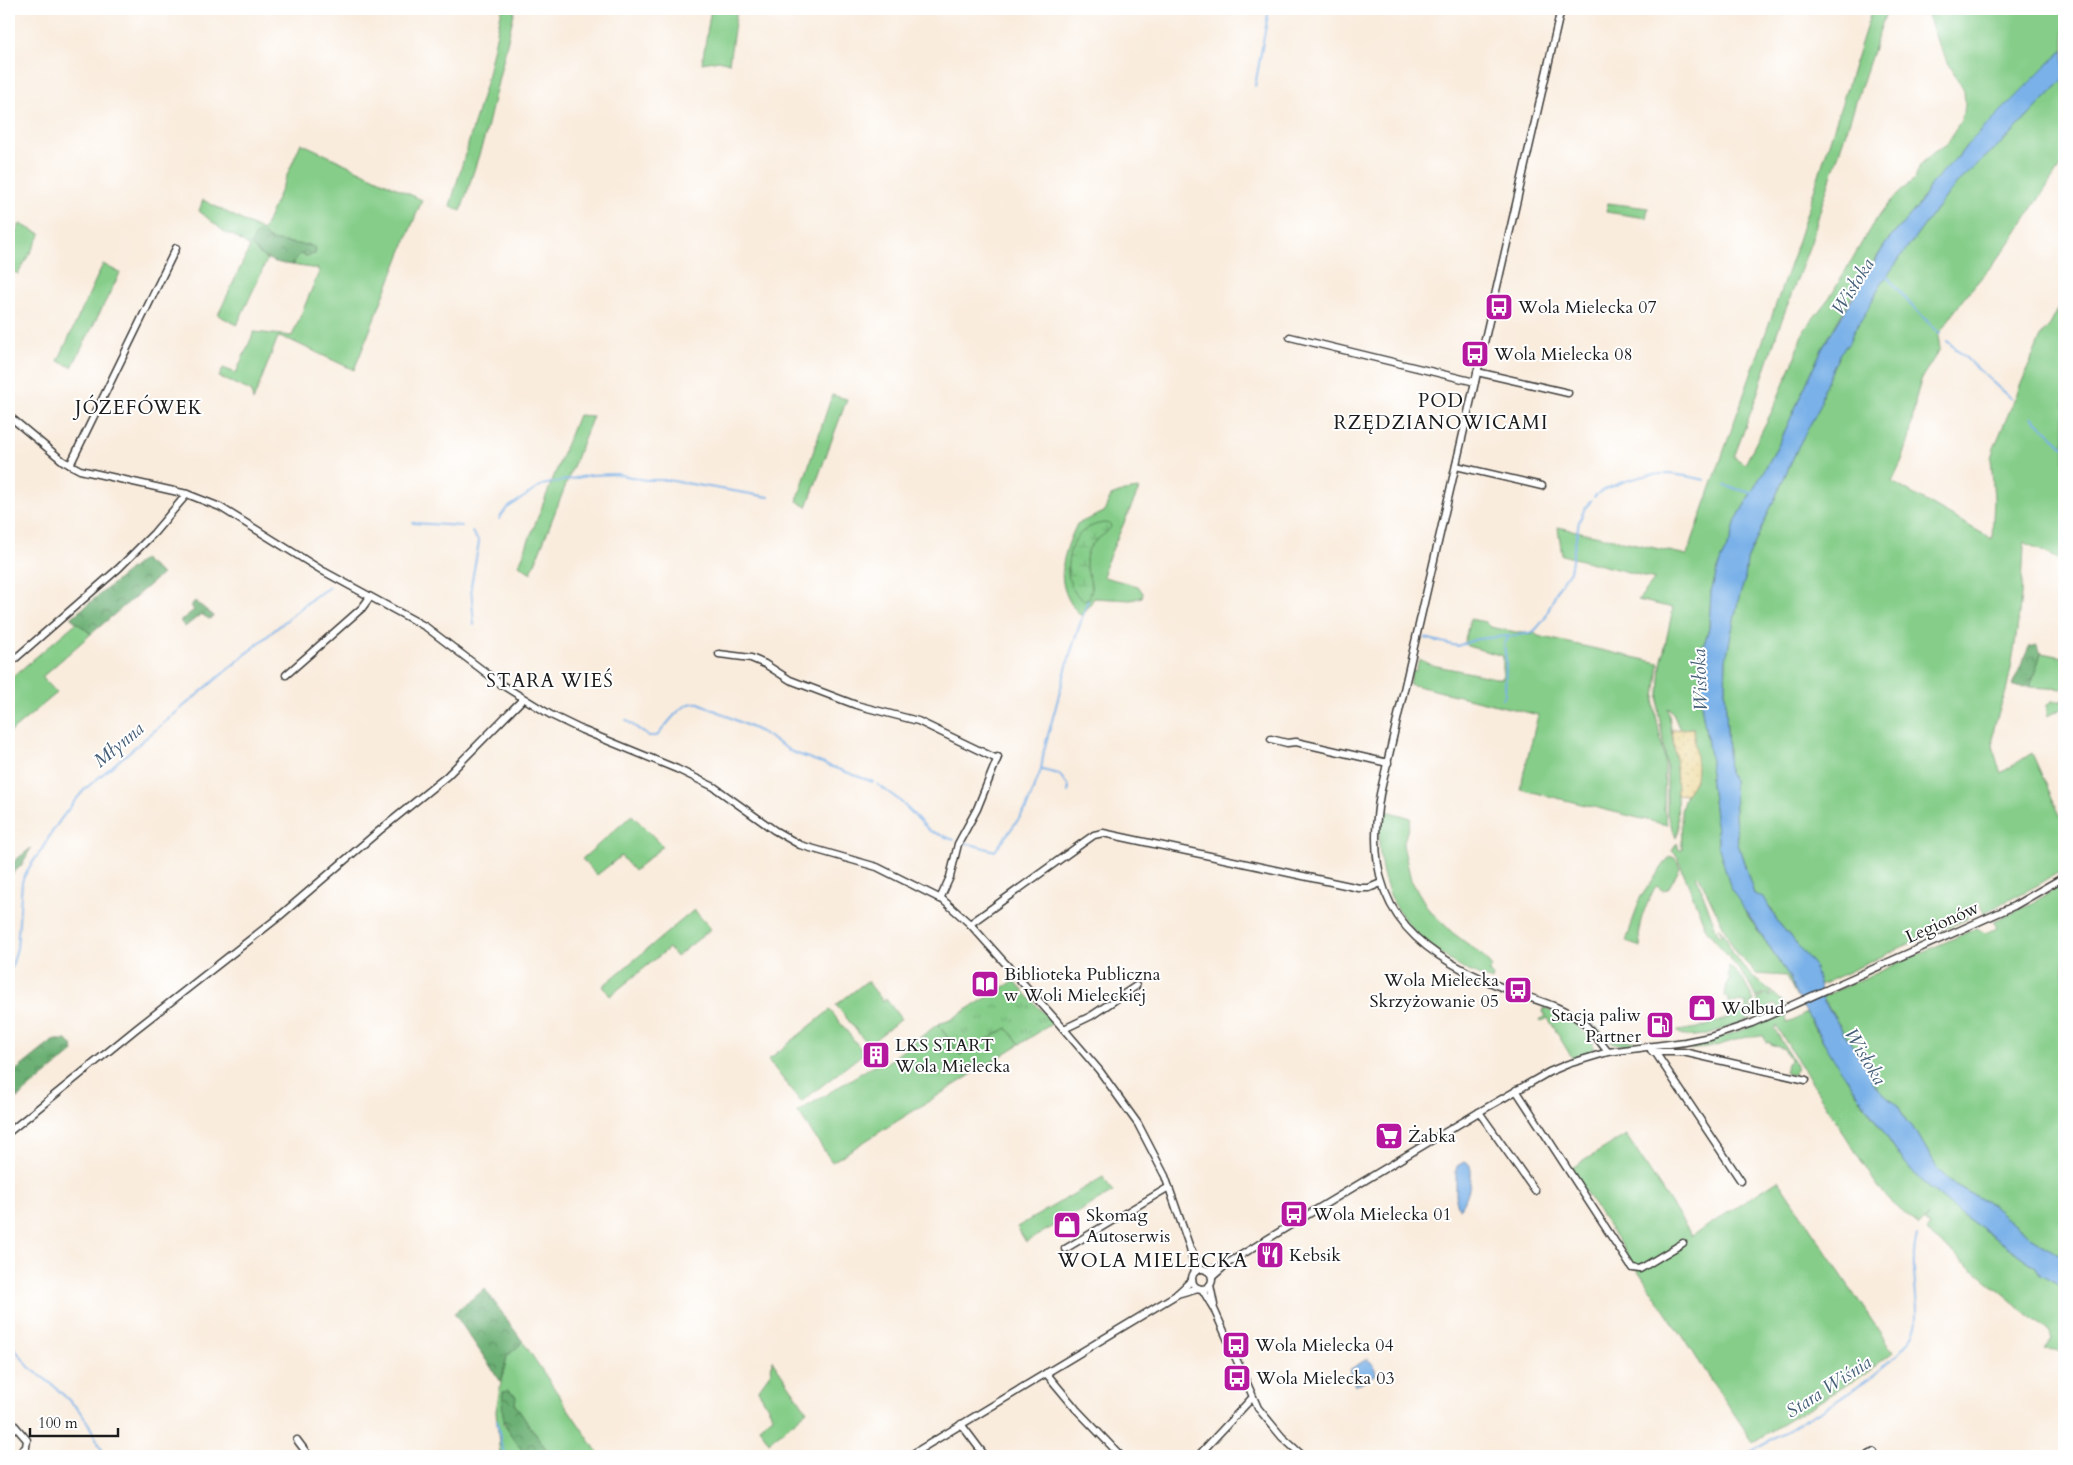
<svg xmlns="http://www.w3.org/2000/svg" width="2073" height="1465" font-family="Cardo,serif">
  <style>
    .green { fill: #85cd89; stroke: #507452 }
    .forest { fill: url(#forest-crowns); stroke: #446648 }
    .wetland { fill: url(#wetland-marsh); stroke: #507452 }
    .sand { fill: url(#sand-dots); stroke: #857b5d }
    .park { fill: url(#park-tufts); stroke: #507452 }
    .water { fill: #79b1e8; stroke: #4a6682 }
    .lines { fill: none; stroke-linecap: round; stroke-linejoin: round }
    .stream { stroke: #79b1e8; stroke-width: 2 }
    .minor-casing { stroke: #3d3b39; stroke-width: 9 }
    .minor { stroke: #fff; stroke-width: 6 }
    .labels { text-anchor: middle; stroke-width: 4; stroke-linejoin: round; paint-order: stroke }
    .poi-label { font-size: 18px; fill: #1c1c1c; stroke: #fff; text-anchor: start }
    .street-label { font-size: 18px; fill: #1c1c1c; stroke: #fff }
    .water-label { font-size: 19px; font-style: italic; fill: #465f78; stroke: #fff }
    .neighbourhood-label { font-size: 19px; letter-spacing: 1px; fill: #1c1c1c; stroke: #fff }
    .quarter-label { font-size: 20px; letter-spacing: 1px; fill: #1c1c1c; stroke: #fff }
  </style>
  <defs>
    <pattern id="forest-crowns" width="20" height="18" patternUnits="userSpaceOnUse" patternTransform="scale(1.25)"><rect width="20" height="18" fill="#6cb075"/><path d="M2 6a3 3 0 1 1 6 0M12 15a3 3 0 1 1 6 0" fill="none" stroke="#588e5f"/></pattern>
    <pattern id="wetland-marsh" width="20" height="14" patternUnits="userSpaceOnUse" patternTransform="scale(1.25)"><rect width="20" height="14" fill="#85cd89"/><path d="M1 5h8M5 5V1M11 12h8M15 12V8" fill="none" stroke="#72af76"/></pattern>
    <pattern id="sand-dots" width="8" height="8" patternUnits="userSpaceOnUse" patternTransform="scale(1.25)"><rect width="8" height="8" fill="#eeda9e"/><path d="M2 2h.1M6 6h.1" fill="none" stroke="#ccba88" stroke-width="1.8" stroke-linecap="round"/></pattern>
    <pattern id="park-tufts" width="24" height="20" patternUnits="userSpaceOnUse" patternTransform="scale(1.25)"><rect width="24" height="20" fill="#85cd89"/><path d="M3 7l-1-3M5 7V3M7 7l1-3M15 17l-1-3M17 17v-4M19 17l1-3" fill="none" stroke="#72af76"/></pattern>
  </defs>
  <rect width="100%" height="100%" fill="#fff"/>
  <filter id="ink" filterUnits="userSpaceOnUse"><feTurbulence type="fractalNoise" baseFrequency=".02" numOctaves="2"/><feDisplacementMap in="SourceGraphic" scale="10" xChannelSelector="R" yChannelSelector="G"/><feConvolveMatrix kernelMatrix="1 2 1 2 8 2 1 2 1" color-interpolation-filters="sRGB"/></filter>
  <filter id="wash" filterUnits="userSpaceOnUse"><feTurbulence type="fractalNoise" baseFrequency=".0096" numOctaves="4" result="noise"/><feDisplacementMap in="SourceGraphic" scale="20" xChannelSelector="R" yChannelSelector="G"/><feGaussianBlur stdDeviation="1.12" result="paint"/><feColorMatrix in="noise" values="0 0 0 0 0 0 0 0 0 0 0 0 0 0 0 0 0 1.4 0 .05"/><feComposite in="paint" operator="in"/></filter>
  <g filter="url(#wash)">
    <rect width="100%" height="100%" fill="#f9ecdd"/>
    <g class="green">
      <polygon points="502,9 515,9 486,133 461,211 450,206 486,83"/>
      <polygon points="711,9 737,9 729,63 719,60 702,63"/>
      <path d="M1872,9H1887L1822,204L1811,242L1777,333L1755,401L1734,457L1745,464L1772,411L1794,360L1805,329L1832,294L1872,225L1890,202L1915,178L1920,165L1934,152L1947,144L1961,120L1965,105L1964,91L1938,44L1926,9L1971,11L1973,9H2064V50L2047,65L1967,145L1958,157L1931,184L1918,206L1886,243L1855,291L1822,349L1779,444L1736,520L1731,540L1721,559L1711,591L1709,628L1702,651L1701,692L1702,710L1711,761L1710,776L1718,839V845L1746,913L1789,976L1797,997L1786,976L1755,974L1750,965H1748L1736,953L1699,876L1696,875L1718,935H1722L1719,927L1727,939L1731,952L1754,979H1756L1772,992L1769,994V997L1773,993L1784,1003L1787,1023C1795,1021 1800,1016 1807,1013L1812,1024L1859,1097L1902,1159L1920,1180L1961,1214L2036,1267L2040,1275L2064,1288V1351L2045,1349L2052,1340L2047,1330L1926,1231L1930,1226L1924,1222L1928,1216L1919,1226L1889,1200L1876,1184L1776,1026L1774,1028L1795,1064L1797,1068L1794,1075L1785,1073L1787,1063L1791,1061L1784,1049L1770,1044V1042L1766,1043L1764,1036C1745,1034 1726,1045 1706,1048C1691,1050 1674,1049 1658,1050L1712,1040L1776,1018H1780L1781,1016L1776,1005H1772L1769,1008V1010C1751,1017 1695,1046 1679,1033L1678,1031L1703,1027L1745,1012L1746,1003L1728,1002L1729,997L1725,996L1728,980L1731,978L1728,976L1729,966L1743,979L1754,1001L1749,1005L1751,1009L1757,1006L1762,1009L1757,999L1767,993L1766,992L1756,998L1748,981L1706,929L1677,856L1672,851L1677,843L1679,850L1682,849L1681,811L1686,794L1696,779L1693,728L1680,730L1672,711L1668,708L1676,762L1678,830L1676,838L1667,814V767L1658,708L1661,665L1673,608L1638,600L1655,579L1562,555L1558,527L1687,555L1793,256Z"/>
      <path d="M2064,79V161L2004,251L1964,298L1938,335L1940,349L1922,377L1916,398L1909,440L1902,461L1892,482L1992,539L1994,499L1991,458L1994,448L2042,334L2050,325L2064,298V562L2024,542C2023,591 2017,640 2007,688C2003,703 1994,720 1993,736C1992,748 1997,762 2001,773L2032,753L2035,760L2064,824V869L2038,885L1984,913L1978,902L1968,912L1967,919L1902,947L1823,984H1818L1814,965L1790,938V936L1777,921L1771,908L1754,894L1738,844L1735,818L1734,780L1729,773L1725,689L1726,659L1738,601L1745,579L1747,560L1798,447L1820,406L1823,390L1840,353L1849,343L1853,332L1865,314L1881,284L1937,208L1960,180L2010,135Z"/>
      <path d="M301,143L422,200L354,370L290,340L278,337L253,401L251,391L219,377L223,368L236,373L254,332L292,336L319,272L318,269L292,265L300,253L306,256L308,244C296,247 274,244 265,236L256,251L267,260L237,325L218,315L250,247L231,234H227L199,211L203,200L263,231Z"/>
      <polygon points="1608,203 1648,208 1646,218 1606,212"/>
      <polygon points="20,224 41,234 18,274 9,269 9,245"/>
      <polygon points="103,264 120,273 72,367 58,361"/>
      <polygon points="832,395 847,399 807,507 797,501"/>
      <polygon points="578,415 593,416 531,573 519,565"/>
      <path d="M1139,489L1105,566L1104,577L1138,586L1143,593L1142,597L1131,600L1094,598L1083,615H1080C1052,585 1062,556 1077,524L1104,512L1111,496L1124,491Z"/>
      <polygon points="1470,619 1485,622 1490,627 1521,633 1535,633 1538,636 1659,663 1654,706 1665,760 1664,810 1667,825 1520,789 1538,715 1409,684 1412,671 1416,671 1419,659 1432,665 1496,678 1503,678 1503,656 1467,646 1464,643"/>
      <polygon points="77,622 91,634 42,677 57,693 9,733 9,680"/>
      <polygon points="2041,653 2064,657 2064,689 2030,687"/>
      <polygon points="2052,701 2064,701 2064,708 2047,716 2047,705"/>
      <path d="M1386,783L1391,785L1384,810L1411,818L1403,845L1411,880L1429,910L1453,933L1480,953L1492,967L1489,972L1493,976L1492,981C1481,976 1470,972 1460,967C1452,963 1445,956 1438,951C1379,910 1370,850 1386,783Z"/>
      <polygon points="632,815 663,846 634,871 621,856 597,875 582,859"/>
      <path d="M1670,856L1676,859L1680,868L1668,889L1662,890L1657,886L1654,889C1645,909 1635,926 1641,947L1626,942L1640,898Z"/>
      <polygon points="2064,884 2064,1258 2030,1237 1991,1205 1950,1182 1937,1168 1917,1133 1907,1122 1898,1106 1872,1083 1869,1073 1822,997 1977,928 1985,933 1997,928 1994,922 2032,903"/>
      <polygon points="694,910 711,929 676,957 669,948 610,996 603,986"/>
      <polygon points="867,981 883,1001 886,999 901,1019 868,1045 836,1005"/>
      <polygon points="1544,1008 1574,1022 1593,1041 1593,1051 1572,1058 1548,1018 1540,1022 1539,1020 1546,1016 1543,1012"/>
      <polygon points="830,1010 864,1053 801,1102 768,1060"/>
      <polygon points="1582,1016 1613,1040 1633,1041 1638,1043 1624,1045 1613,1044"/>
      <polygon points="938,1024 960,1055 1007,1028 1020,1044 832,1162 798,1112 874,1065 885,1064"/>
      <polygon points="1626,1135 1692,1236 1778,1180 1893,1352 1865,1374 1753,1442 1570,1169"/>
      <polygon points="1103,1177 1113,1192 1026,1242 1017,1227"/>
      <polygon points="523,1342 600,1456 551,1456 515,1405 503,1423 526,1456 500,1456 496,1411 501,1382 507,1356"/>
      <polygon points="772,1360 807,1411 769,1442 759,1427 773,1416 758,1390 771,1372"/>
    </g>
    <g class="forest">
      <path d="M259,232L264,234L270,240L312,246L316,249L315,254L306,256L300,254L292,265C274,263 262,259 251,245L255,235Z"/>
      <polygon points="143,559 162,574 91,634 71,618"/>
      <polygon points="195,601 214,616 209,619 201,614 185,627 180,621 194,610 191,606"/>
      <polygon points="2037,645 2041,653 2030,687 2012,686 2029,647"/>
      <polygon points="31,848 21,866 9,876 9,865"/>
      <polygon points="54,1040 67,1040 72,1045 73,1052 9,1105 9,1076"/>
      <polygon points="485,1289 523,1342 507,1356 501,1382 454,1313"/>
      <path d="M508,1391L516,1396L515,1405L551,1456H526C508,1429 500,1427 503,1392Z"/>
    </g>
    <path class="wetland" d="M1105,523L1110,524L1111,527C1105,536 1094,539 1089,549C1079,570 1098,582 1089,598L1083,600C1063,588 1064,553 1078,536C1085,528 1095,524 1105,523Z"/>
    <polygon class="sand" points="1693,728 1697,766 1696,779 1686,794 1677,795 1676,762 1672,730"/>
    <polygon class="park" points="1014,981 1053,1023 1020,1044 1007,1028 960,1055 938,1024 950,1020"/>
    <g class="water">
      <polygon points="2064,50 2064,79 2010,135 1960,180 1937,208 1881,284 1865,314 1853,332 1849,343 1840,353 1823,390 1820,406 1798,447 1747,560 1745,579 1738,601 1726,659 1725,689 1729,773 1734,780 1735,818 1738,844 1754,894 1764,897 1777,921 1814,965 1824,1002 1870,1073 1872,1083 1898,1106 1907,1122 1917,1133 1937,1168 1950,1182 1991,1205 2030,1237 2064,1258 2064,1288 2040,1275 2036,1267 1961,1214 1920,1180 1902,1159 1835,1061 1797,997 1789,976 1731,889 1718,845 1718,839 1710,776 1711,761 1702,710 1701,692 1702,651 1709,628 1711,591 1721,559 1731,540 1736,520 1779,444 1822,349 1886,243 1918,206 1931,184 1955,159 1958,157 1967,145 2047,65"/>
      <path d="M1464,1162L1469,1164C1475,1173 1467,1203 1459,1209L1456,1200V1170L1457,1166Z"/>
      <polygon points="1367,1359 1374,1365 1376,1374 1355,1386 1349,1370"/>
    </g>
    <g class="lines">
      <g class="stream">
        <polyline points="1255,86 1269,9"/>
        <polyline points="1886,275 1910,304 1940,334"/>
        <polyline points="1947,341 2011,399"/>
        <polyline points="2032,417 2064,447"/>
        <polyline points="1725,486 1752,493"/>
        <path d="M1594,497C1600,490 1609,488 1618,484C1651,471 1670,472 1705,480"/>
        <polyline points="499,519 506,509 542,485 591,475 617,474 645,480 667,480 769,497"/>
        <polyline points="413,523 462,526"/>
        <polyline points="472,532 479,542 471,586 474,625"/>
        <polyline points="1425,638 1457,646 1477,639 1519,635 1533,632 1538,627 1545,618 1558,588 1570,571 1579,522 1585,508 1591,501"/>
        <polyline points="1502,699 1505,695 1506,660 1504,644 1509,637"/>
        <path d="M626,720L648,736H657C667,725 682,700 699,703L761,732L792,752L873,782"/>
        <polyline points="1042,770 1059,774 1069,787 1068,792"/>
        <polyline points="877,784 899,800 930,831 954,840"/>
        <polyline points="963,842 995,851 1026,809 1041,770 1044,750 1071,651 1088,600"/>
        <path d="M9,977L17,948L22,882C26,869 35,860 42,849C54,827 69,807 85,789L314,597L330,587"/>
        <polyline points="9,1341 29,1367 53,1385 78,1409 88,1423 105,1456"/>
        <polyline points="497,1420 501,1444 505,1456"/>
        <path d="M1741,1456C1782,1433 1904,1371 1916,1326C1918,1317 1917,1305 1916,1296C1914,1275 1912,1255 1917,1235"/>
      </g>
    </g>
  </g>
  <g filter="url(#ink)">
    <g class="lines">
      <defs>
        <g id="minor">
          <path d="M1561,9L1380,794C1362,901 1405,948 1501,987C1526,998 1559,1004 1581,1021C1592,1030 1600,1042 1608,1052"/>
          <polyline points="1290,337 1475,382"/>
          <polyline points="1477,372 1568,393"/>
          <polyline points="9,416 63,461 80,470 187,494 220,507 323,571 426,627 502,685 551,715 582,730 677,769 714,787 774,830 800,845 877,867 943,900 970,924 1056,1020 1099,1070 1138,1124 1165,1176 1190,1248 1195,1272"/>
          <polyline points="70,465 176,248"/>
          <polyline points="1456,466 1542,486"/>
          <polyline points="719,654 751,658 765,664 790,680 856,705 918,721 997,759"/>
          <polyline points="9,664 119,568 154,533 187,494"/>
          <polyline points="286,675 362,608 370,597"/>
          <polyline points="1271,739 1287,743 1296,742 1388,763"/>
          <polyline points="940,899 950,877 958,844 977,809 998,757"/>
          <polyline points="970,924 1084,842 1094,835 1103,833 1359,888 1369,888 1381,883"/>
          <polyline points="1064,1029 1091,1016 1136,986"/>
          <polyline points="1649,1046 1652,1052 1683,1052 1806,1080"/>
          <polyline points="1655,1052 1741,1181"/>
          <polyline points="1516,1090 1632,1268 1640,1269 1683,1243"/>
          <polyline points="1479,1112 1535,1191"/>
          <polyline points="9,1132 136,1029 275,920 379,831 447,776 523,699"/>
          <polyline points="1065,1249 1169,1187"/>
          <polyline points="1191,1249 1201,1269"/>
          <circle cx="1202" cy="1279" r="10"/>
          <polyline points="1207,1271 1227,1264"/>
          <polyline points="1212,1277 1228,1263 1289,1226 1479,1112 1549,1072 1568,1064 1608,1052 1685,1042 1710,1037 1752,1023 2014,906 2064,877"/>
          <polyline points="1210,1285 1214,1305"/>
          <polyline points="1202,1289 1214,1309 1258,1408 1282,1437 1303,1456"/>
          <polyline points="1177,1294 1198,1288"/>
          <polyline points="1046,1373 1076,1409 1121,1456"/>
          <polyline points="9,1419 27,1440 26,1447 16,1456"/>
          <polyline points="961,1424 985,1456"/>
          <polyline points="297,1440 309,1456"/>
          <polyline points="909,1456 1176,1295 1192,1280"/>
          <polyline points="1198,1456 1252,1398"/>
          <polyline points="1867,1456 1874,1452"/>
        </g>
      </defs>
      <use href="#minor" class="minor-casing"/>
      <use href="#minor" class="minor"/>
    </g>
  </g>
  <defs>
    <symbol id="bus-square" viewBox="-11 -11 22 22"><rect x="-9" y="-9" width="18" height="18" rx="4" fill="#b5179e" stroke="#fff"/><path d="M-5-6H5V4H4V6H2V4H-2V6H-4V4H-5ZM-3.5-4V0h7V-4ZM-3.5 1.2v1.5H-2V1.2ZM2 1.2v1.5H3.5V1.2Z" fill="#fff"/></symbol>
    <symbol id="library-square" viewBox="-11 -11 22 22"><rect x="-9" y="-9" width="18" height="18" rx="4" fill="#b5179e" stroke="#fff"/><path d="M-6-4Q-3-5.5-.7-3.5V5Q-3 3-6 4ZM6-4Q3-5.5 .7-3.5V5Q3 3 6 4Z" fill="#fff"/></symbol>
    <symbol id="shop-square" viewBox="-11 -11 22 22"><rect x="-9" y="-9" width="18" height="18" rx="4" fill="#b5179e" stroke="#fff"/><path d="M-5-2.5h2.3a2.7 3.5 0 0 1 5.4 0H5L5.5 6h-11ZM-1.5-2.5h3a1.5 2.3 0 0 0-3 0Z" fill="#fff"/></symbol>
    <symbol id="fuel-square" viewBox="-11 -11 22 22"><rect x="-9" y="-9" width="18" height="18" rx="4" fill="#b5179e" stroke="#fff"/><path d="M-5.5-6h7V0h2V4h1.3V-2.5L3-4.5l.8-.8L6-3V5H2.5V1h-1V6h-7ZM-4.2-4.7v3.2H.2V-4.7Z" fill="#fff"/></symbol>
    <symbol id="building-square" viewBox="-11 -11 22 22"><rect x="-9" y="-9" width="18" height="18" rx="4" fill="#b5179e" stroke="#fff"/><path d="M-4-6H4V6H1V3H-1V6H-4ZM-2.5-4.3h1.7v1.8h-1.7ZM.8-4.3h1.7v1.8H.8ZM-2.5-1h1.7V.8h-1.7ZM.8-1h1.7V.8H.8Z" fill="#fff"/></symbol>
    <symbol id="supermarket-square" viewBox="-11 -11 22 22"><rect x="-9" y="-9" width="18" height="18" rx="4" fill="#b5179e" stroke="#fff"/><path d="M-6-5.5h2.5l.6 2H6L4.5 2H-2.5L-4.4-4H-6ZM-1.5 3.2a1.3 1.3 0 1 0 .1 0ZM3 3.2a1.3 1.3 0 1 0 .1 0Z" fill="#fff"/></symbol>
    <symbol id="restaurant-square" viewBox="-11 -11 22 22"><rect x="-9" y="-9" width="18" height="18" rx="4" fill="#b5179e" stroke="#fff"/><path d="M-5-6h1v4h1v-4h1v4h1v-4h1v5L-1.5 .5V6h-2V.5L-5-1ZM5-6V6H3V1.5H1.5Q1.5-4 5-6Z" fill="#fff"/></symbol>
  </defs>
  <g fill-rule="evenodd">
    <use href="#bus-square" x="1483" y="291" width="32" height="32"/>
    <use href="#bus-square" x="1459" y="338" width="32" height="32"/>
    <use href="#library-square" x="969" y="968" width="32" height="32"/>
    <use href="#bus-square" x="1502" y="974" width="32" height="32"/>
    <use href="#shop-square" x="1686" y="992" width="32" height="32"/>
    <use href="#fuel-square" x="1644" y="1009" width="32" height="32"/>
    <use href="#building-square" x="860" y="1039" width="32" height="32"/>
    <use href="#supermarket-square" x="1373" y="1120" width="32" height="32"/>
    <use href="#bus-square" x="1278" y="1198" width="32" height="32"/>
    <use href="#shop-square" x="1051" y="1209" width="32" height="32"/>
    <use href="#restaurant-square" x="1254" y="1239" width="32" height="32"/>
    <use href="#bus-square" x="1220" y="1329" width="32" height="32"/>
    <use href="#bus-square" x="1221" y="1362" width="32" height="32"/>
  </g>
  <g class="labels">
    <g class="poi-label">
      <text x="1518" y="313">Wola Mielecka 07</text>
      <text x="1494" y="360">Wola Mielecka 08</text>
      <text x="1004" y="980">Biblioteka Publiczna<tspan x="1004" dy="21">w Woli Mieleckiej</tspan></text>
      <text x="1499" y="986" text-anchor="end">Wola Mielecka<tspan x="1499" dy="21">Skrzyżowanie 05</tspan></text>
      <text x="1721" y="1014">Wolbud</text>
      <text x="1641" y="1021" text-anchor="end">Stacja paliw<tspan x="1641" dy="21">Partner</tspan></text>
      <text x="895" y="1051">LKS START<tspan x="895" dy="21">Wola Mielecka</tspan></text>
      <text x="1408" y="1142">Żabka</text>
      <text x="1313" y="1220">Wola Mielecka 01</text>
      <text x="1086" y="1221">Skomag<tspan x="1086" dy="21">Autoserwis</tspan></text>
      <text x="1289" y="1261">Kebsik</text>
      <text x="1255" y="1351">Wola Mielecka 04</text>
      <text x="1256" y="1384">Wola Mielecka 03</text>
    </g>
    <g class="street-label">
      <text transform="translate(1942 922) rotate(-24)" y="6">Legionów</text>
    </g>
    <g class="water-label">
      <text transform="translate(1852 286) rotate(-58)" y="7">Wisłoka</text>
      <text transform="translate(1699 680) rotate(-92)" y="7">Wisłoka</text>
      <text transform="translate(118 744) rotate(-40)" y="7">Młynna</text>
      <text transform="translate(1866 1056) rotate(59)" y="7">Wisłoka</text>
      <text transform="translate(1828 1386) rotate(-33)" y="7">Stara Wiśnia</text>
    </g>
    <g class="neighbourhood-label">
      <text x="1441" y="407">POD<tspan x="1441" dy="22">RZĘDZIANOWICAMI</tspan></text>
      <text x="139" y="414">JÓZEFÓWEK</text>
      <text x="550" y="687">STARA WIEŚ</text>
    </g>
    <g class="quarter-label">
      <text x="1153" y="1267">WOLA MIELECKA</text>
    </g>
  </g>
  <rect width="2073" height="1465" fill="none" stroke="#fff" stroke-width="30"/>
  <path d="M30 1428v8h88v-8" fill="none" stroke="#1c1c1c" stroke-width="2.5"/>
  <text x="38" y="1428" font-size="15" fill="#1c1c1c" stroke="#ffffff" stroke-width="4" paint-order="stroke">100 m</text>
</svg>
